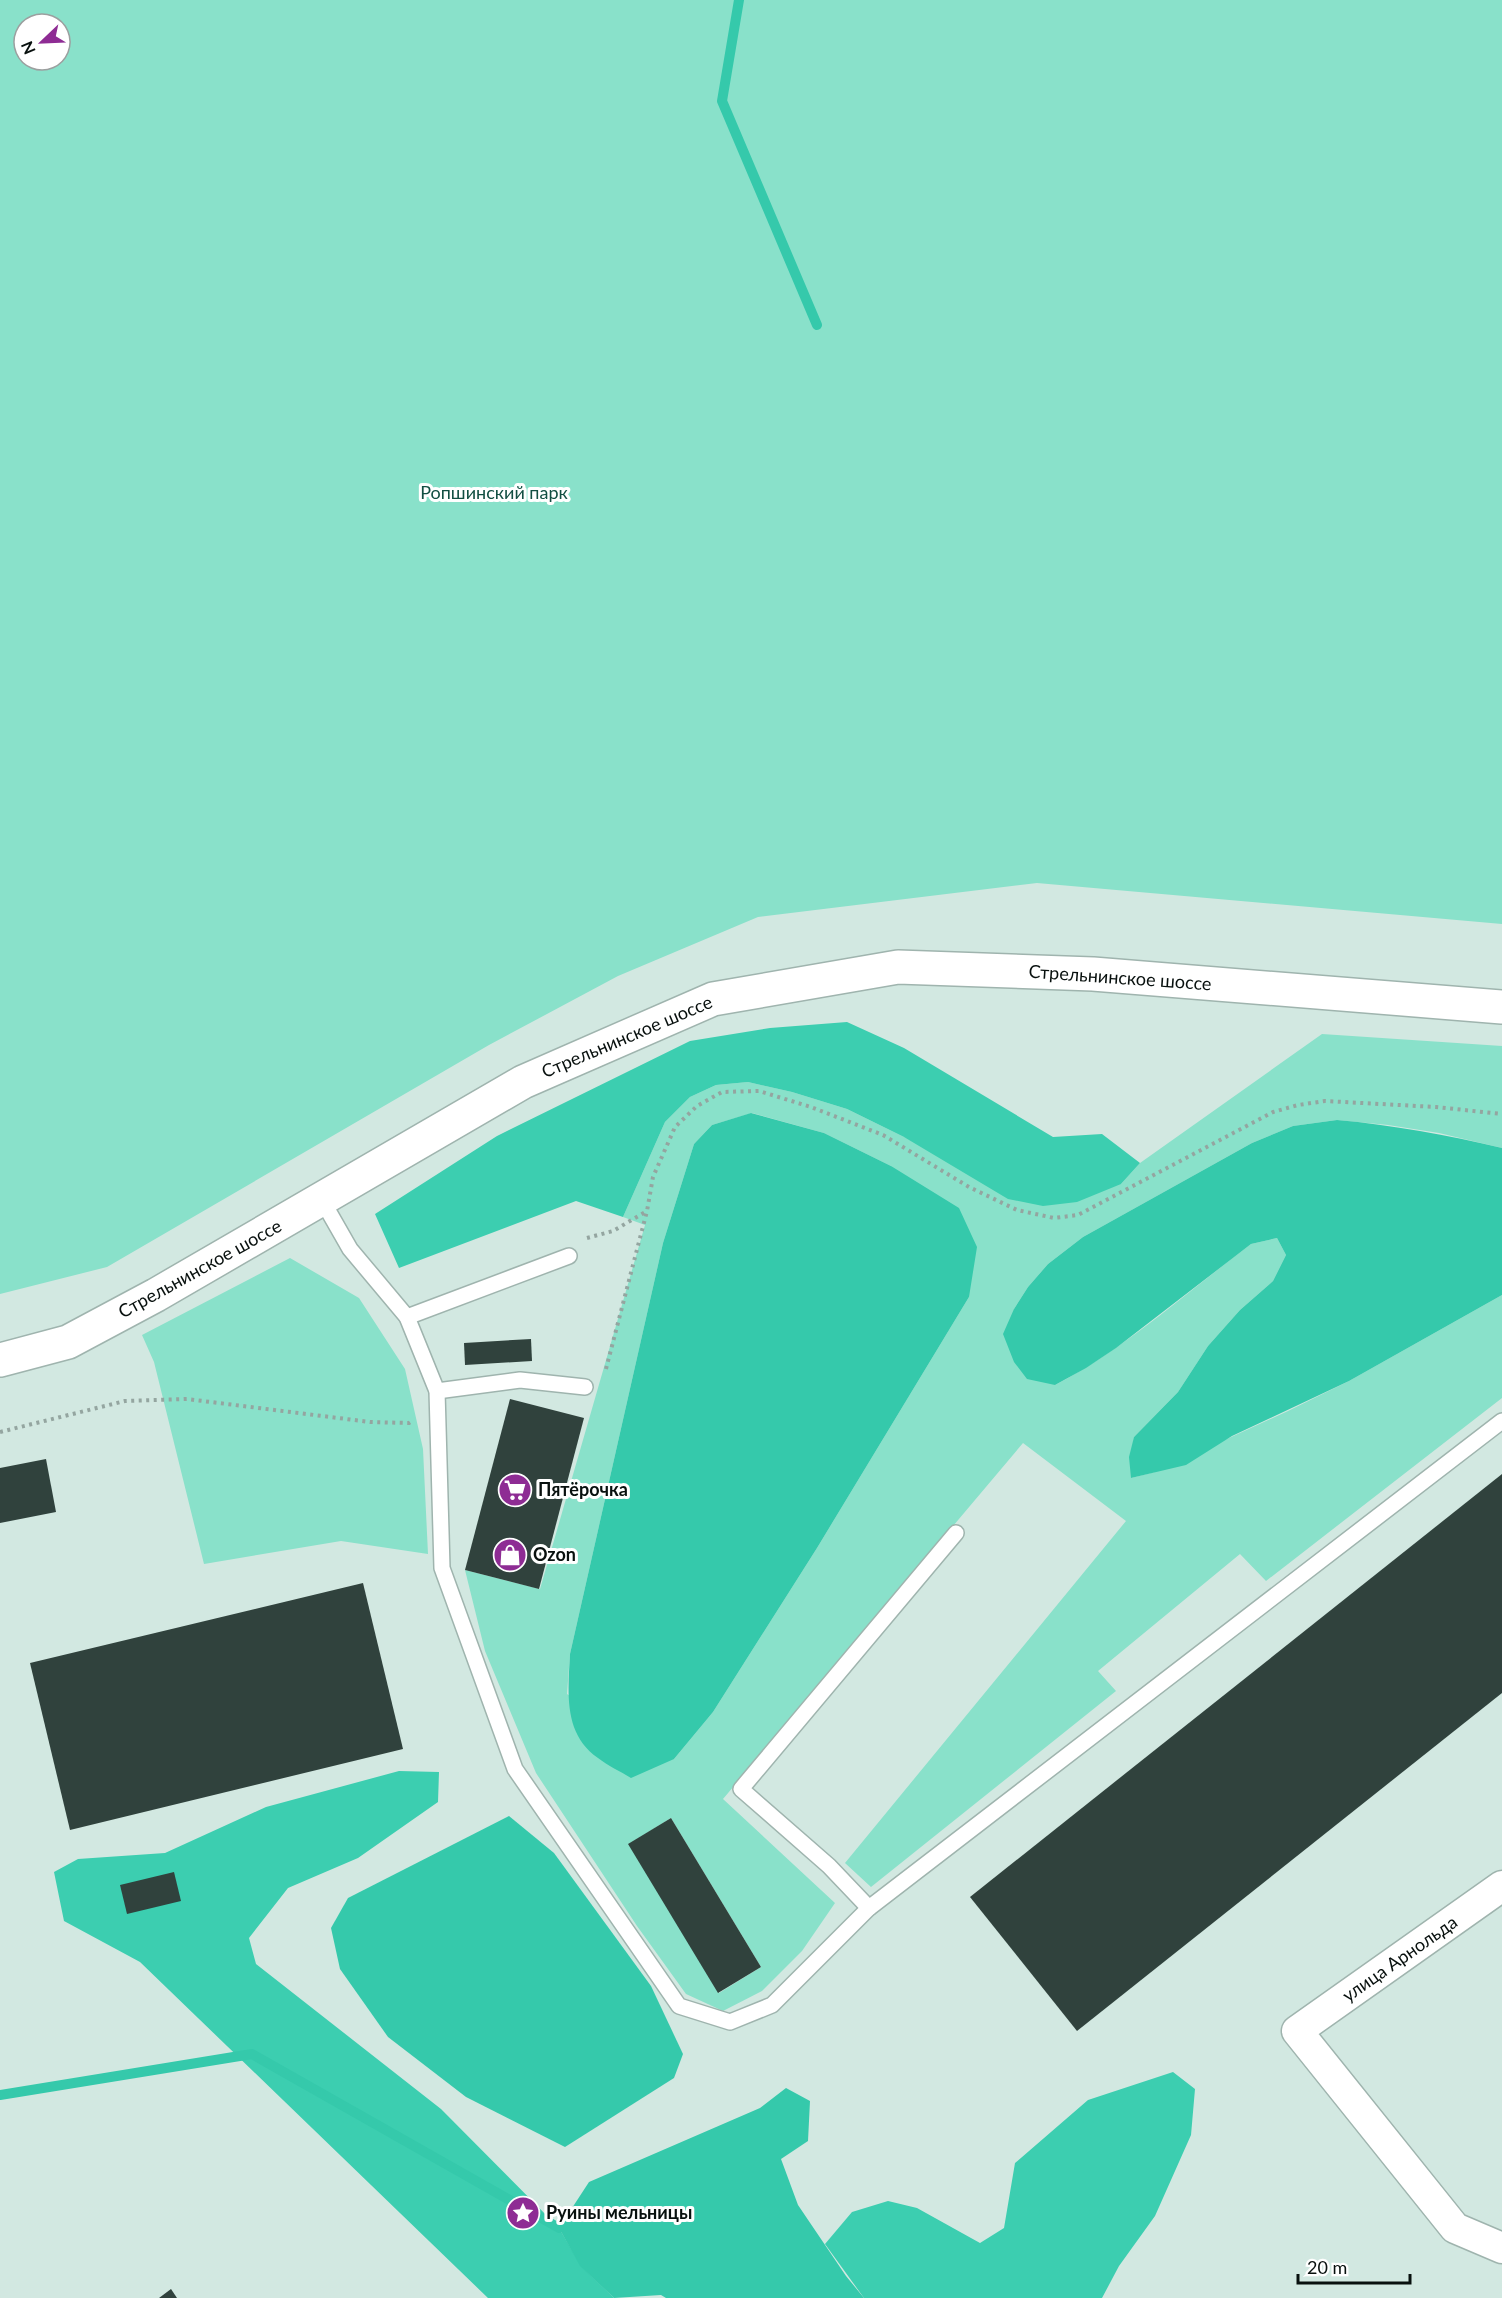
<svg xmlns="http://www.w3.org/2000/svg" width="1502" height="2298" font-family="Lato,sans-serif">
  <style>
    .green { fill: #89e1ca; fill-rule: evenodd }
    .forest { fill: #3cceb0 }
    .water { fill: #35c9ab }
    .lines { fill: none; stroke-linecap: round; stroke-linejoin: round }
    .stream { stroke: #35c9ab; stroke-width: 10 }
    .building { fill: #30423d }
    .lane-casing { stroke: #9fb4ae; stroke-width: 18 }
    .street-casing { stroke: #9fb4ae; stroke-width: 33 }
    .secondary-casing { stroke: #9fb4ae; stroke-width: 36 }
    .path { stroke: #94a5a0; stroke-width: 4; stroke-dasharray: 3 4.5; stroke-linecap: butt }
    .lane { stroke: #fff; stroke-width: 15 }
    .street { stroke: #fff; stroke-width: 30 }
    .secondary { stroke: #fff; stroke-width: 33 }
    .labels { text-anchor: middle; stroke-width: 6; stroke-linejoin: round; paint-order: stroke }
    .park-label { font-size: 18px; fill: #124e42; stroke: #fff }
    .street-label { font-size: 18px; fill: #08100e; stroke: #fff }
    .poi-label { font-size: 18px; font-weight: bold; fill: #08100e; stroke: #fff; text-anchor: start }
  </style>
  <rect width="100%" height="100%" fill="#d2e8e1"/>
  <g class="green">
    <path d="M0,0H1502V924L1037,883L758,917L618,976L489,1045L107,1267L0,1294ZM24,24H60V60H24Z"/>
    <path d="M1322,1034L1502,1046V1148L1439,1133L1388,1125L1337,1120L1293,1126L1252,1143L1083,1237L1048,1264L1028,1287L1014,1309L1055,1385C1126,1348 1187,1292 1251,1244L1277,1238L1286,1255L1273,1281L1240,1310L1208,1346L1178,1392L1134,1437L1131,1478L1155,1472L1288,1411L1349,1381L1502,1295V1398L1266,1581L1240,1554L1098,1671L1116,1691L871,1887L845,1863L1126,1521L1023,1443L723,1799L835,1903L802,1951L762,1991L723,2011L686,1994L637,1926L536,1773L485,1651L465,1570L540,1589L645,1225L623,1217L665,1122L690,1097L716,1085L748,1082L792,1092L847,1109L904,1137L1121,1184L1140,1163ZM752,1113L824,1133L891,1166L969,1297L817,1548L713,1712L674,1759L567,1694L570,1654L663,1243L694,1144L712,1125ZM671,1818L761,1967L719,1993L629,1844Z"/>
    <polygon points="290,1258 359,1298 405,1369 423,1449 428,1554 341,1541 204,1564 154,1362 142,1335"/>
  </g>
  <g class="forest">
    <polygon points="847,1022 904,1048 1053,1137 1102,1134 1140,1163 1121,1184 1077,1202 1043,1206 1008,1199 904,1137 847,1109 792,1092 748,1082 716,1085 690,1097 665,1122 623,1217 576,1201 399,1268 375,1214 497,1136 690,1041 770,1028"/>
    <polygon points="399,1771 439,1772 438,1802 358,1858 288,1888 249,1938 256,1964 441,2109 559,2228 581,2266 614,2298 488,2298 140,1962 64,1921 54,1872 78,1859 165,1853 266,1807"/>
    <polygon points="1173,2072 1195,2089 1191,2135 1155,2216 1119,2266 1102,2298 864,2298 825,2244 852,2212 888,2201 917,2208 980,2243 1004,2228 1015,2163 1088,2100"/>
  </g>
  <g class="water">
    <path d="M751,1113L824,1133L891,1166L959,1208L977,1247L969,1297L817,1548L713,1712L674,1759L631,1778C620,1771 608,1766 598,1758C563,1734 568,1692 570,1654L663,1243L694,1144L712,1125Z"/>
    <path d="M1337,1120C1393,1125 1447,1135 1502,1148V1295L1349,1381L1232,1436L1186,1465L1131,1478L1129,1457L1134,1437L1178,1392L1208,1346L1240,1310L1273,1281L1286,1255L1277,1238L1251,1244L1116,1348L1086,1368L1055,1385L1027,1379L1014,1362L1003,1334L1014,1309L1028,1287L1048,1264L1083,1237L1252,1143L1293,1126Z"/>
    <polygon points="509,1816 554,1853 651,1986 683,2054 674,2078 565,2147 466,2097 388,2037 340,1969 331,1928 348,1898"/>
    <polygon points="786,2088 810,2101 808,2141 781,2159 798,2205 846,2276 864,2298 666,2298 661,2295 614,2298 580,2266 559,2228 589,2182 760,2108"/>
  </g>
  <g class="lines">
    <g class="stream">
      <polyline points="739,0 722,101 817,325"/>
      <polyline points="0,2095 252,2054 559,2228"/>
    </g>
  </g>
  <g class="building">
    <polygon points="531,1339 532,1361 465,1365 464,1343"/>
    <polygon points="510,1399 584,1418 539,1589 465,1570"/>
    <polygon points="46,1459 56,1512 0,1523 0,1468"/>
    <polygon points="1502,1474 1502,1693 1077,2031 970,1897"/>
    <polygon points="363,1583 403,1749 70,1830 30,1663"/>
    <polygon points="671,1818 761,1967 718,1993 628,1844"/>
    <polygon points="174,1872 181,1901 127,1914 120,1885"/>
    <polygon points="171,2289 177,2298 159,2298"/>
  </g>
  <g class="lines">
    <defs>
      <g id="lane">
        <polyline points="322,1200 350,1249 407,1317 437,1391 442,1568 515,1769 679,2006 730,2022 772,2005 869,1908 1502,1421"/>
        <polyline points="407,1317 569,1256"/>
        <polyline points="437,1391 520,1380 585,1387"/>
        <polyline points="869,1908 829,1866 741,1789 956,1533"/>
      </g>
      <polyline id="street" points="1502,1886 1297,2031 1455,2228 1502,2248"/>
      <polyline id="secondary" points="0,1360 68,1342 156,1295 523,1082 713,999 898,967 1093,974 1502,1007"/>
    </defs>
    <use href="#lane" class="lane-casing"/>
    <use href="#street" class="street-casing"/>
    <use href="#secondary" class="secondary-casing"/>
    <g class="path">
      <polyline points="587,1238 613,1231 647,1211"/>
      <polyline points="606,1369 647,1211 653,1177 675,1127 697,1106 722,1092 759,1091 811,1107 883,1135 969,1187 1017,1210 1054,1218 1078,1215 1273,1112 1298,1105 1325,1101 1436,1107 1502,1114"/>
      <polyline points="0,1432 125,1401 187,1399 370,1422 409,1423 412,1421"/>
    </g>
    <use href="#lane" class="lane"/>
    <use href="#street" class="street"/>
    <use href="#secondary" class="secondary"/>
  </g>
  <defs>
    <symbol id="supermarket-disc" viewBox="-11 -11 22 22"><circle r="9.5" fill="#8e2c94" stroke="#fff"/><path d="M-6-5.5h2.5l.6 2H6L4.5 2H-2.5L-4.4-4H-6ZM-1.5 3.2a1.3 1.3 0 1 0 .1 0ZM3 3.2a1.3 1.3 0 1 0 .1 0Z" fill="#fff"/></symbol>
    <symbol id="shop-disc" viewBox="-11 -11 22 22"><circle r="9.5" fill="#8e2c94" stroke="#fff"/><path d="M-5-2.5h2.3a2.7 3.5 0 0 1 5.4 0H5L5.5 6h-11ZM-1.5-2.5h3a1.5 2.3 0 0 0-3 0Z" fill="#fff"/></symbol>
    <symbol id="sight-disc" viewBox="-11 -11 22 22"><circle r="9.5" fill="#8e2c94" stroke="#fff"/><path d="M0-6L1.8-2.2L6-1.7L2.9 1.2L3.7 5.4L0 3.3L-3.7 5.4L-2.9 1.2L-6-1.7L-1.8-2.2Z" fill="#fff"/></symbol>
  </defs>
  <g fill-rule="evenodd">
    <use href="#supermarket-disc" x="496" y="1471" width="38" height="38"/>
    <use href="#shop-disc" x="491" y="1536" width="38" height="38"/>
    <use href="#sight-disc" x="504" y="2194" width="38" height="38"/>
  </g>
  <g class="labels">
    <g class="park-label">
      <text x="494" y="499">Ропшинский парк</text>
    </g>
    <g class="street-label">
      <text transform="translate(1120 978) rotate(4)" y="6">Стрельнинское шоссе</text>
      <text transform="translate(627 1037) rotate(-23)" y="6">Стрельнинское шоссе</text>
      <text transform="translate(200 1269) rotate(-29)" y="6">Стрельнинское шоссе</text>
      <text transform="translate(1400 1959) rotate(-35)" y="6">улица Арнольда</text>
    </g>
    <g class="poi-label">
      <text x="538" y="1496">Пятёрочка</text>
      <text x="533" y="1561">Ozon</text>
      <text x="546" y="2219">Руины мельницы</text>
    </g>
  </g>
  <g transform="translate(42 42) rotate(247)"><circle r="28" fill="#ffffff" stroke="#9c9f9f" stroke-width="1.5"/>
  <path d="M0-4.5L10 22L0 15L-10 22Z" fill="#8e2c94"/>
  <text y="-9" font-size="16" font-weight="bold" text-anchor="middle" fill="#08100e">N</text>
  </g>
  <path d="M1298 2274v9h112v-9" fill="none" stroke="#08100e" stroke-width="3"/>
  <text x="1307" y="2274" font-size="18" fill="#08100e" stroke="#ffffff" stroke-width="4.5" paint-order="stroke">20 m</text>
</svg>
